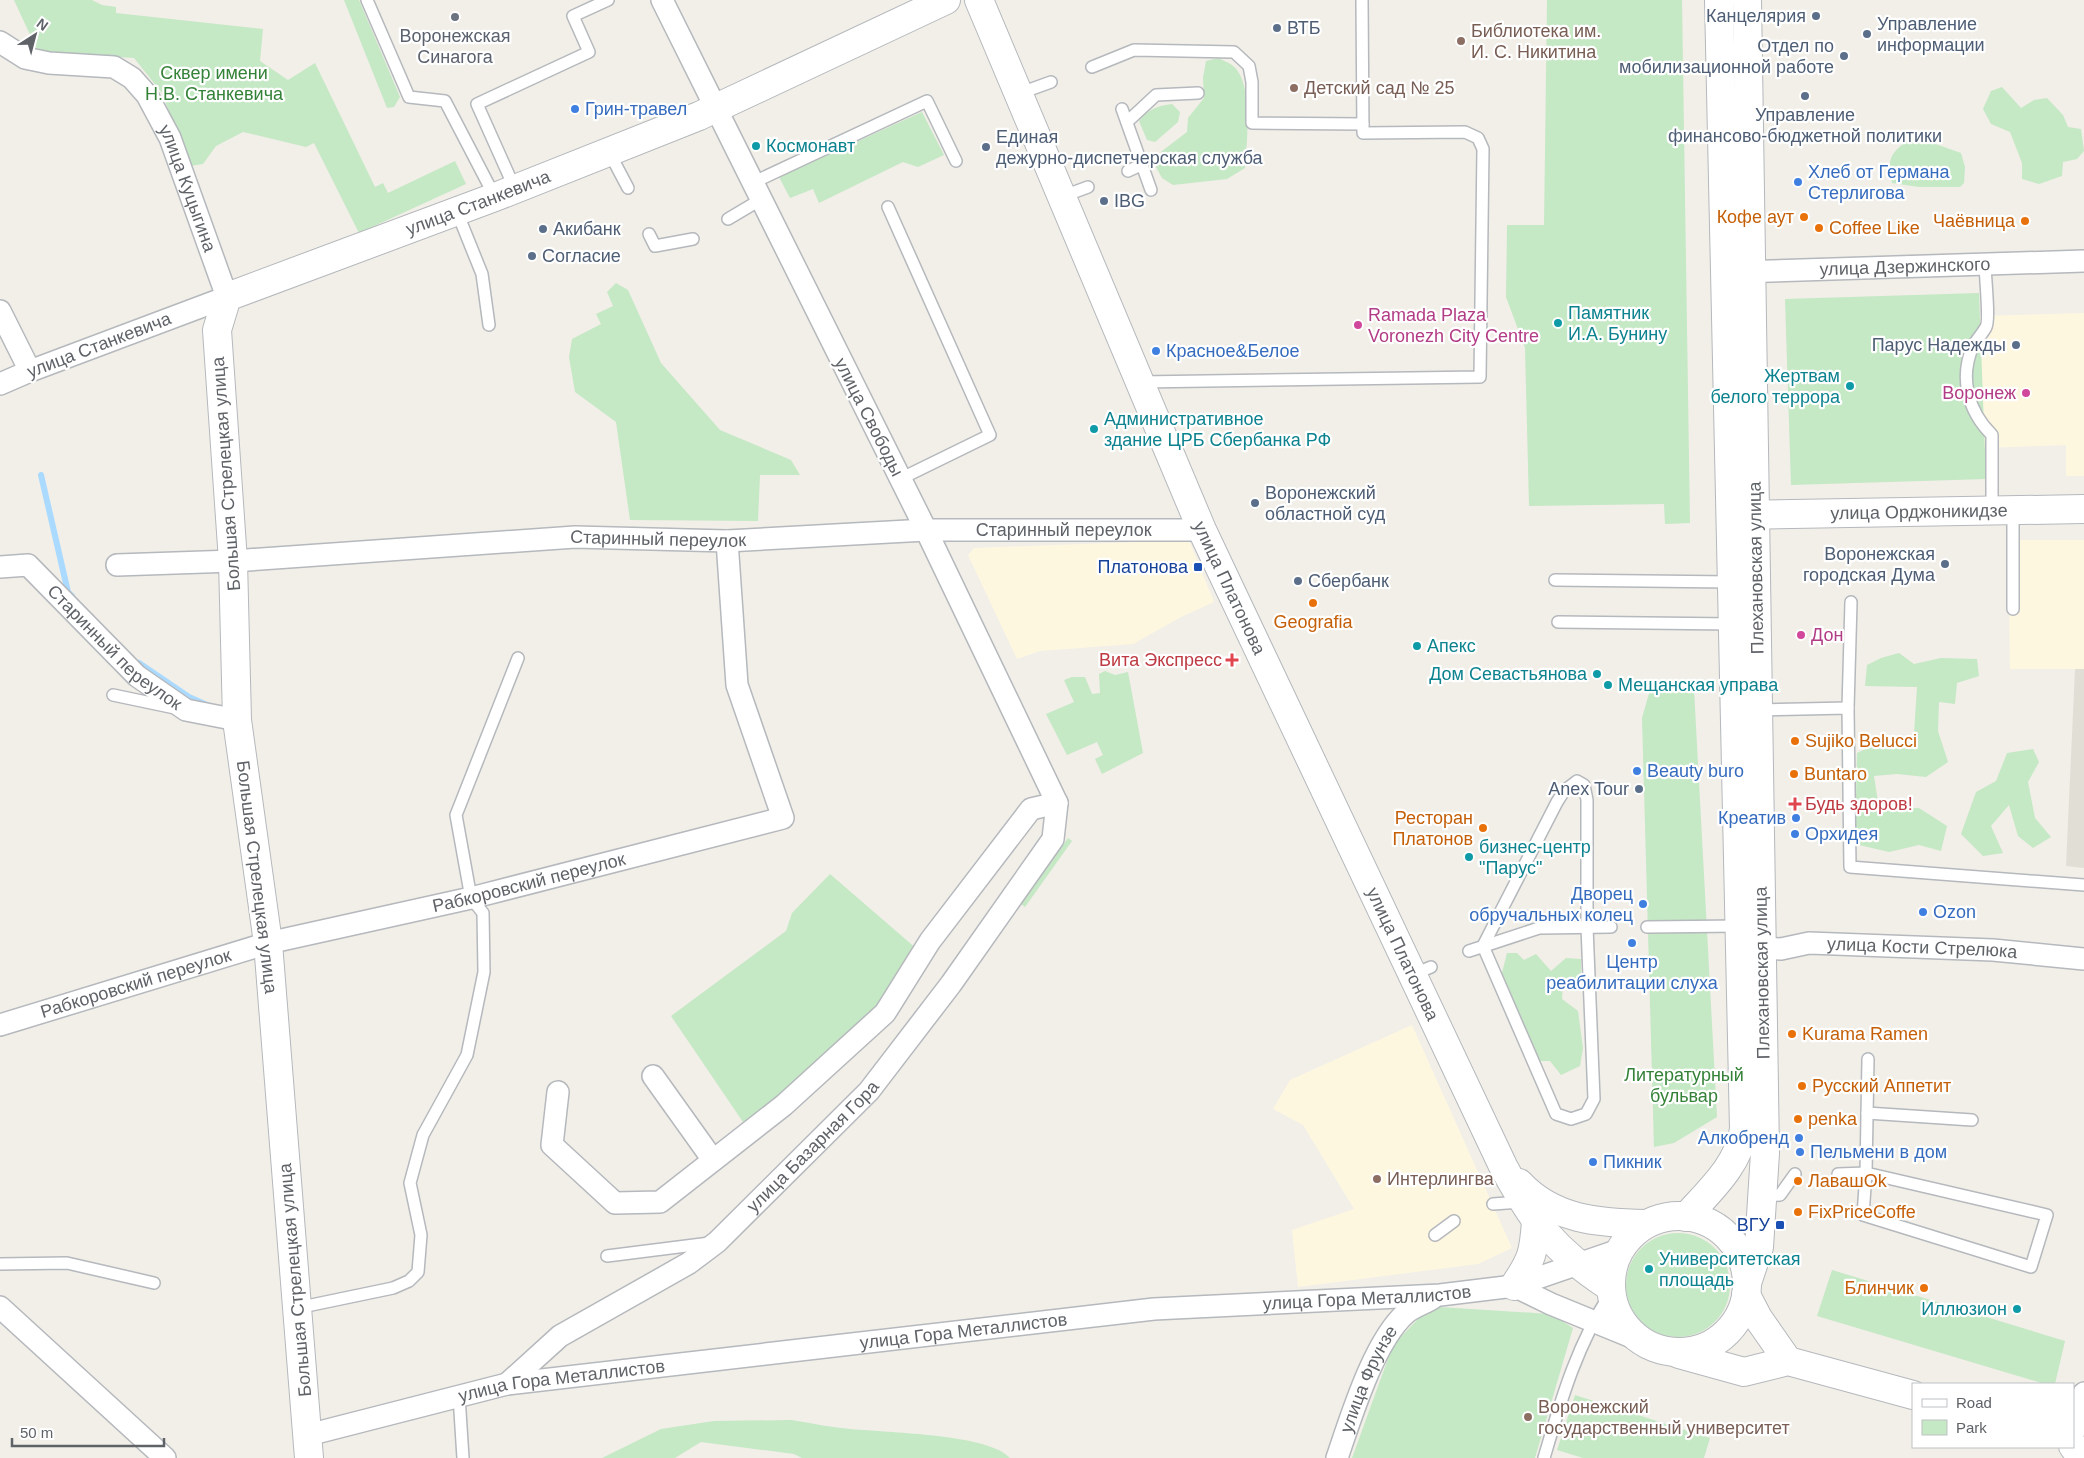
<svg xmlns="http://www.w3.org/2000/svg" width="2084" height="1458" font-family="Arial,sans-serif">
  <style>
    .commercial { fill: #fef7e0 }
    .education { fill: #e1ded6 }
    .green { fill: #c5e8c5 }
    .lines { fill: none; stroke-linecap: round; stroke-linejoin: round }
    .stream { stroke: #aadaff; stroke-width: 6 }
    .service-casing { stroke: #b5b8bc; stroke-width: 14 }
    .minor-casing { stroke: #b5b8bc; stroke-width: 24 }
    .tertiary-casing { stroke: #b5b8bc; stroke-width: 30 }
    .service { stroke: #fff; stroke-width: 11 }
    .minor { stroke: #fff; stroke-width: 21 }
    .tertiary { stroke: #fff; stroke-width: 28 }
    .service-dot { fill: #5c6f8a; stroke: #fff; stroke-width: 2 }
    .worship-dot { fill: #6b7280; stroke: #fff; stroke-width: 2 }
    .education-dot { fill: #8d6e63; stroke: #fff; stroke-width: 2 }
    .shop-dot { fill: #3f7fe0; stroke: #fff; stroke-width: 2 }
    .culture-dot { fill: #0f9aa8; stroke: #fff; stroke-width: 2 }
    .food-dot { fill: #e8710a; stroke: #fff; stroke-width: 2 }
    .hotel-dot { fill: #d1479c; stroke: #fff; stroke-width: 2 }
    .transit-dot { fill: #1a4fb4; stroke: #fff; stroke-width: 2 }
    .health-dot { fill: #e0444e; stroke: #fff; stroke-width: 2 }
    .labels { text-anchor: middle; stroke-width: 4.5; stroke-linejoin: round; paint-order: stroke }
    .service-label { font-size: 18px; fill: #4e5e75; stroke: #fff; text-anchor: start }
    .education-label { font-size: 18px; fill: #785e54; stroke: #fff; text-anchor: start }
    .worship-label { font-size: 18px; fill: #5b616d; stroke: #fff }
    .park-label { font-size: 18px; fill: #348238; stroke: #fff }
    .shop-label { font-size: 18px; fill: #366cbe; stroke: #fff; text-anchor: start }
    .culture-label { font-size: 18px; fill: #0d838f; stroke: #fff; text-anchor: start }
    .street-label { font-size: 18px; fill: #5f6368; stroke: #fff }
    .food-label { font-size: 18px; fill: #c56008; stroke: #fff; text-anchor: start }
    .hotel-label { font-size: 18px; fill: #b23c85; stroke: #fff; text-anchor: start }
    .transit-label { font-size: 18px; fill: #164399; stroke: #fff; text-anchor: end }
    .health-label { font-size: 18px; fill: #be3a42; stroke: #fff; text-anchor: end }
  </style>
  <rect width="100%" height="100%" fill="#f1efe8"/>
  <g class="commercial">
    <polygon points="2084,313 2084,476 2066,476 2066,445 1983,448 1979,316"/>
    <polygon points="1189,540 1214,602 1181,617 1133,644 1040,651 1017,659 968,555 974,548"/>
    <polygon points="2008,540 2084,540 2084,669 2010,669"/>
    <polygon points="1412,1025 1512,1248 1478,1264 1298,1287 1292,1230 1354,1209 1303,1125 1273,1109 1290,1080"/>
  </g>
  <polygon class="education" points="2075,669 2084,669 2084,868 2066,866"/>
  <g class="green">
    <polygon points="14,0 92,0 102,5 116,7 116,13 263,29 260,61 288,80 315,63 375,187 383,183 388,193 455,161 466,184 359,233 314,143 306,147 243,132 216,146 203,164 190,166 162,93 134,58 38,52"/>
    <polygon points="344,0 359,0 400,97 394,107 387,108"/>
    <polygon points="1547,0 1682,0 1690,523 1665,524 1664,504 1529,506 1525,348 1506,297 1507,225 1544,225"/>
    <path d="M1218,58C1222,60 1228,62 1232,65C1254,81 1247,143 1245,168L1227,179L1173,185L1162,178L1156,167L1162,151L1187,132L1188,118L1204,98L1203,78L1206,61Z"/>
    <polygon points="2002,87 2021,108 2034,100 2047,98 2063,115 2068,127 2081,129 2084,151 2077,159 2063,162 2062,176 2039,184 2022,179 2022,163 2010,132 1991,124 1983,109 1991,91"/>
    <path d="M1172,104L1180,112L1178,122L1155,142L1147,140L1139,121C1148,109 1158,106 1172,104Z"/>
    <polygon points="922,112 944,155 918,167 903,162 819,203 813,189 790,198 779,177"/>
    <path d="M1913,136L1961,153L1965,167L1964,183L1960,187H1919L1892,183C1886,155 1892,153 1913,136Z"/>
    <polygon points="616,283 628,290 661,363 720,430 791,460 800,475 760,475 758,521 630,520 616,422 575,392 569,357 572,339 601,324 596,314 613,306 607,292"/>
    <polygon points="1979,293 1986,479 1791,485 1785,299"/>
    <polygon points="1899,653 1914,664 1941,658 1977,659 1979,676 1957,683 1955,704 1939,702 1938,731 1948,762 1926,777 1897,774 1874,776 1878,802 1890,808 1919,808 1947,826 1941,851 1919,845 1889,852 1855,844 1857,753 1872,746 1913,749 1917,687 1865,686 1867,665 1881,658"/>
    <polygon points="1105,671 1115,675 1128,672 1143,753 1102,774 1095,759 1103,755 1097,742 1067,755 1046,714 1074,702 1064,680 1072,677 1085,677 1092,694 1100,693 1099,674"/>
    <polygon points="1694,689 1717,1117 1674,1143 1654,1147 1642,718 1650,690"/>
    <polygon points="2033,749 2039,762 2028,782 2035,818 2051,837 2033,848 2018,836 2009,805 1991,826 2003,853 1983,856 1961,834 1976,792 1996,781 2007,753"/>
    <polygon points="1068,838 1072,841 1025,907 1021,904"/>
    <polygon points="830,874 918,950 882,1007 769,1109 743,1122 671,1016 786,931 792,913"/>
    <polygon points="1507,953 1517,953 1524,960 1536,954 1551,971 1566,958 1581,959 1581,980 1563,985 1562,999 1578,1011 1583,1048 1580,1066 1561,1075 1550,1061 1539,1061 1502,973"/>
    <circle cx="1678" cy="1285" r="52"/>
    <polygon points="1832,1270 2065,1341 2055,1384 2045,1384 1817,1316"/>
    <polygon points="1439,1307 1551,1314 1573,1328 1535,1458 1352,1458 1393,1345 1420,1317"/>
    <polygon points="1575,1395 1710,1438 1704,1458 1583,1458 1557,1450"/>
    <path d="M791,1420C816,1424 840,1429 864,1430C896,1433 990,1435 1010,1458H802L794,1454L701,1442L675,1458H602L661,1429L714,1421Z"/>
  </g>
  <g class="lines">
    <g class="stream">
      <polyline points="41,475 68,592 72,596"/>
      <polyline points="139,663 189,697 207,705"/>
    </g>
    <defs>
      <g id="service">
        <polyline points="367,0 409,97 445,101 495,197"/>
        <polyline points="1092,67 1134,50 1234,52 1249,66 1252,82 1252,123 1363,124"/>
        <polyline points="1018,94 1051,82"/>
        <polyline points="1122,109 1151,190"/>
        <polyline points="1127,122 1156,95 1198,93"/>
        <polyline points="609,152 628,188"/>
        <polyline points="1128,171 1141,165"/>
        <polyline points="752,183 927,101 956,161"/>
        <polyline points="515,189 477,104 589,52 573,16 608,0"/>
        <polyline points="1061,197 1088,187"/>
        <polyline points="888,207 990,435 900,479"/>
        <polyline points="457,212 482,274 489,325"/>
        <polyline points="728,219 760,200"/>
        <polyline points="649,234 655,246 693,239"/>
        <path d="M1985,264C1985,275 1990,320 1986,327C1983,333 1977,339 1973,346C1959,378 1968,411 1992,435V510"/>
        <polyline points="1141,382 1480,377 1483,149 1478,138 1465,132 1363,133 1362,0"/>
        <polyline points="1555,580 1731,582"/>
        <polyline points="2013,609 2013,510"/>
        <polyline points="1558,622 1732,624"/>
        <polyline points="113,695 175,708"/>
        <polyline points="1848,708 1851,602"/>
        <polyline points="1758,710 1848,708 1850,867 2084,885"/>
        <polygon points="1577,781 1584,785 1587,800 1587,927 1594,1099 1586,1114 1571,1119 1556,1114 1483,946 1557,802 1564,791"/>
        <polyline points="1647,927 1739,926"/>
        <polyline points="1469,951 1539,928 1611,927"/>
        <polyline points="1412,975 1431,967"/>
        <polyline points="1867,1113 1972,1120"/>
        <polyline points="1838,1174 1866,1173 2047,1215 2031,1267 1863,1215 1866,1173 1868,1059"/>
        <polyline points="1764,1196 1780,1195 1795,1174"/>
        <polyline points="1493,1204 1521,1202"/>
        <polyline points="1435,1235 1454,1221"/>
        <polyline points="607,1256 710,1243"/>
        <polyline points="0,1264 67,1263 154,1283"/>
        <polyline points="297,1308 393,1288 409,1281 418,1272 421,1235 410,1183 423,1135 467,1055 484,972 483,913 471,898 456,815 518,658"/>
        <polyline points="459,1396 463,1458"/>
        <path d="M1544,1458C1561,1400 1577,1344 1611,1293"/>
      </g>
      <g id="minor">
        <path id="s1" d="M0,42L25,58L49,63L114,67L132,78L147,95L170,138L227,297L30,371L0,384"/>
        <path id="s2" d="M1737,272L2084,261"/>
        <polyline points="0,311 30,371"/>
        <path id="s3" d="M117,565L233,561L575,537L727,541L926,530H1202"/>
        <path id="s4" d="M0,567L28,565L137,676L186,710L237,720"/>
        <path id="s5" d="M1748,947L1781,949L1809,943L1993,950L2084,959"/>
        <path id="s6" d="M0,1025L268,943L471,898L783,818L737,685L727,541"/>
        <polyline points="653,1076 713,1160"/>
        <polyline points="558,1092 552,1145 615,1203 660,1202 784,1105 885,1013 930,941 1031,809 1057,803"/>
        <polyline points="1514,1286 1551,1304 1639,1340"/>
        <polyline points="0,1307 165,1458"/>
        <path id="s7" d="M507,1384L560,1336L689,1263L717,1242L869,1091L951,984L1053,839L1057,803L926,530L662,0"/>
        <path id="s8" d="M308,1435L507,1384L1154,1309L1440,1295L1514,1286L1619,1250"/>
        <polyline points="2073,1435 2084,1393"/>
        <path id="s9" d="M1337,1458C1351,1417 1374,1341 1406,1313C1413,1307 1425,1303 1433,1298"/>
      </g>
      <g id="tertiary">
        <path id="s10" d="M979,0L1202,530L1503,1166C1534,1224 1555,1251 1610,1287"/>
        <path id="s11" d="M1738,515L2084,509"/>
        <path d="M1519,1183C1553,1220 1599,1223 1646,1224"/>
        <circle cx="1679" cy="1284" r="68"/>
        <path d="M1686,1217C1709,1191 1739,1165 1744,1129L1719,0"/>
        <polyline points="1747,1283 1759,1247 1765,1153 1747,0"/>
        <path d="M1514,1286C1532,1260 1534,1252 1536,1221"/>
        <polyline points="1746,1295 1758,1318 1788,1361"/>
        <polyline points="1679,1354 1744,1372 1788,1361 1913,1395"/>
        <polyline points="2073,1446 2082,1458"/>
        <path id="s12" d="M309,1458L268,943L237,720L233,561L217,330L227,297L495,197L699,116L946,0"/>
      </g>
    </defs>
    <use href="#service" class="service-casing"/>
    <use href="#minor" class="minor-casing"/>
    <use href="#tertiary" class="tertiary-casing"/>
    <use href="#service" class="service"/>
    <use href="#minor" class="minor"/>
    <use href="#tertiary" class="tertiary"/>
  </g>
  <g class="service-dot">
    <circle cx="1816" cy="16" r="5"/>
    <circle cx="1277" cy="28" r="5"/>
    <circle cx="1867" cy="34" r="5"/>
    <circle cx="1844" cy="56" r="5"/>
    <circle cx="1805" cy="96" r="5"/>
    <circle cx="986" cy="147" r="5"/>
    <circle cx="1104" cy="201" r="5"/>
    <circle cx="543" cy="229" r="5"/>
    <circle cx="532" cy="256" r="5"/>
    <circle cx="2016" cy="345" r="5"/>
    <circle cx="1255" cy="503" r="5"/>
    <circle cx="1945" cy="564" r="5"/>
    <circle cx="1298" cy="581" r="5"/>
    <circle cx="1639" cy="789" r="5"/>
  </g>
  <circle class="worship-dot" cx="455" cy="17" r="5"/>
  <g class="education-dot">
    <circle cx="1461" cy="41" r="5"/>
    <circle cx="1294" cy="88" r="5"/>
    <circle cx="1377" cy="1179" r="5"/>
    <circle cx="1528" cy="1417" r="5"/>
  </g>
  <g class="shop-dot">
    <circle cx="575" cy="109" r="5"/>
    <circle cx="1798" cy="182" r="5"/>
    <circle cx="1156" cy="351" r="5"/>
    <circle cx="1637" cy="771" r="5"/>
    <circle cx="1796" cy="818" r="5"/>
    <circle cx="1795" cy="834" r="5"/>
    <circle cx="1643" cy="904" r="5"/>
    <circle cx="1923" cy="912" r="5"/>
    <circle cx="1632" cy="943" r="5"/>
    <circle cx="1799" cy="1138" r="5"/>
    <circle cx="1800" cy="1152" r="5"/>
    <circle cx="1593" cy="1162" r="5"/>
  </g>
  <g class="culture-dot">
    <circle cx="756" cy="146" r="5"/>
    <circle cx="1558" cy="323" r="5"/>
    <circle cx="1850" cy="386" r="5"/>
    <circle cx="1094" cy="429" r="5"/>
    <circle cx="1417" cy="646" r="5"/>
    <circle cx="1597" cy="674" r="5"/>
    <circle cx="1608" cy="685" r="5"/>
    <circle cx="1469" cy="857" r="5"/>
    <circle cx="1649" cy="1269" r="5"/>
    <circle cx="2017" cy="1309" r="5"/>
  </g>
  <g class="food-dot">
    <circle cx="1804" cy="217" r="5"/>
    <circle cx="2025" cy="221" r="5"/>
    <circle cx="1819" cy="228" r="5"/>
    <circle cx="1313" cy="603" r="5"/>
    <circle cx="1795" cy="741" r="5"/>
    <circle cx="1794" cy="774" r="5"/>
    <circle cx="1483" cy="828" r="5"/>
    <circle cx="1792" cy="1034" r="5"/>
    <circle cx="1802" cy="1086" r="5"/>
    <circle cx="1798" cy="1119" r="5"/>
    <circle cx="1798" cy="1181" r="5"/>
    <circle cx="1798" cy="1212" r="5"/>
    <circle cx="1924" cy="1288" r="5"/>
  </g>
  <g class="hotel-dot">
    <circle cx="1358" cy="325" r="5"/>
    <circle cx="2026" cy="393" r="5"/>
    <circle cx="1801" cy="635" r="5"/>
  </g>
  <g class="transit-dot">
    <rect x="1193" y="562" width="10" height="10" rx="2.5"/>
    <rect x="1775" y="1220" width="10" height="10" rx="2.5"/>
  </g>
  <g class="health-dot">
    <path d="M1229.5 652.5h5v5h5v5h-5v5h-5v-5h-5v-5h5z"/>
    <path d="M1792.5 796.5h5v5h5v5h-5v5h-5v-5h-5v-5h5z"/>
  </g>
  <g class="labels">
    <g class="service-label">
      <text x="1806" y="22" text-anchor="end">Канцелярия</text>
      <text x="1877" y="30">Управление<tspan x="1877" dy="21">информации</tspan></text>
      <text x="1287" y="34">ВТБ</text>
      <text x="1834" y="52" text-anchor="end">Отдел по<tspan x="1834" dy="21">мобилизационной работе</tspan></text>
      <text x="1805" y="121" text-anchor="middle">Управление<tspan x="1805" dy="21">финансово-бюджетной политики</tspan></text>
      <text x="996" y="143">Единая<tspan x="996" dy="21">дежурно-диспетчерская служба</tspan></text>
      <text x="1114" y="207">IBG</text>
      <text x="553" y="235">Акибанк</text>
      <text x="542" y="262">Согласие</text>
      <text x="2006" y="351" text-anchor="end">Парус Надежды</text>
      <text x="1265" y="499">Воронежский<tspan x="1265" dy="21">областной суд</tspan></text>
      <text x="1935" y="560" text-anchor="end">Воронежская<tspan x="1935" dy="21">городская Дума</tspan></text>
      <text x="1308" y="587">Сбербанк</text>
      <text x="1629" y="795" text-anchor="end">Anex Tour</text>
    </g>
    <g class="education-label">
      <text x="1471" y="37">Библиотека им.<tspan x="1471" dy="21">И. С. Никитина</tspan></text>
      <text x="1304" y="94">Детский сад № 25</text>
      <text x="1387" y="1185">Интерлингва</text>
      <text x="1538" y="1413">Воронежский<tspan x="1538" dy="21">государственный университет</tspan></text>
    </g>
    <g class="worship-label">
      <text x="455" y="42">Воронежская<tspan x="455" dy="21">Синагога</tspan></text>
    </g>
    <g class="park-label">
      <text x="214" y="79">Сквер имени<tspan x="214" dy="21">Н.В. Станкевича</tspan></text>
      <text x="1684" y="1081">Литературный<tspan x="1684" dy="21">бульвар</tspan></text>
    </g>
    <g class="shop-label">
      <text x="585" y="115">Грин-травел</text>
      <text x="1808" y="178">Хлеб от Германа<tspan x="1808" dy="21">Стерлигова</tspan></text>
      <text x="1166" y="357">Красное&amp;Белое</text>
      <text x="1647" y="777">Beauty buro</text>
      <text x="1786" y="824" text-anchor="end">Креатив</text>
      <text x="1805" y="840">Орхидея</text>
      <text x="1633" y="900" text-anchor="end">Дворец<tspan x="1633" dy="21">обручальных колец</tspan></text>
      <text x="1933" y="918">Ozon</text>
      <text x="1632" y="968" text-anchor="middle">Центр<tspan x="1632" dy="21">реабилитации слуха</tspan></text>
      <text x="1789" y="1144" text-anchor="end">Алкобренд</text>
      <text x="1810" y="1158">Пельмени в дом</text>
      <text x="1603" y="1168">Пикник</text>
    </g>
    <g class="culture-label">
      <text x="766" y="152">Космонавт</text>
      <text x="1568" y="319">Памятник<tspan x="1568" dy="21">И.А. Бунину</tspan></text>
      <text x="1840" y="382" text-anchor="end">Жертвам<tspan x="1840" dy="21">белого террора</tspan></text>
      <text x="1104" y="425">Административное<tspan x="1104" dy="21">здание ЦРБ Сбербанка РФ</tspan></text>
      <text x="1427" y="652">Апекс</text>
      <text x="1587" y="680" text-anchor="end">Дом Севастьянова</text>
      <text x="1618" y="691">Мещанская управа</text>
      <text x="1479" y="853">бизнес-центр<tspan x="1479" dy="21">"Парус"</tspan></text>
      <text x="1659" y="1265">Университетская<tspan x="1659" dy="21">площадь</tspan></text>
      <text x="2007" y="1315" text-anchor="end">Иллюзион</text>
    </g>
    <g class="street-label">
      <text dy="6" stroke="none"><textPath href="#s1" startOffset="265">улица Куцыгина</textPath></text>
      <text dy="6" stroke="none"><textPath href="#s12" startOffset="1435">улица Станкевича</textPath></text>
      <text dy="6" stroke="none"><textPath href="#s2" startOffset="168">улица Дзержинского</textPath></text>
      <text transform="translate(99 345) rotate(-21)" y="6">улица Станкевича</text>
      <text transform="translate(869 417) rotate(63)" y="6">улица Свободы</text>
      <text transform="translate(226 474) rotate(-94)" y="6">Большая Стрелецкая улица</text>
      <text dy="6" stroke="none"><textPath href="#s11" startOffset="181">улица Орджоникидзе</textPath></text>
      <text dy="6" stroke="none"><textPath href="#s3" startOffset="948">Старинный переулок</textPath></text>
      <text dy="6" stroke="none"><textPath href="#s3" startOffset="542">Старинный переулок</textPath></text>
      <text transform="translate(1756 568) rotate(-91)" y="6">Плехановская улица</text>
      <text dy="6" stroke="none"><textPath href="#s10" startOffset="639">улица Платонова</textPath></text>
      <text dy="6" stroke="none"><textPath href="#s4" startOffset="148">Старинный переулок</textPath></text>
      <text transform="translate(257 877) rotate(83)" y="6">Большая Стрелецкая улица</text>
      <text dy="6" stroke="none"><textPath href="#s6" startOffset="548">Рабкоровский переулок</textPath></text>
      <text dy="6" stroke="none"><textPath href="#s5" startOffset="175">улица Кости Стрелюка</textPath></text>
      <text dy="6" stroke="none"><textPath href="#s10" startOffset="1044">улица Платонова</textPath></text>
      <text transform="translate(1762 973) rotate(-91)" y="6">Плехановская улица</text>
      <text dy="6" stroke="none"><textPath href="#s6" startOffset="142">Рабкоровский переулок</textPath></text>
      <text dy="6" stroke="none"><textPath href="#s7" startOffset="390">улица Базарная Гора</textPath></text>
      <text transform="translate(295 1280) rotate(-95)" y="6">Большая Стрелецкая улица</text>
      <text dy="6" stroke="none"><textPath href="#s8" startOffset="1070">улица Гора Металлистов</textPath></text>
      <text dy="6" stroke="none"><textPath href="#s8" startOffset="665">улица Гора Металлистов</textPath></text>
      <text dy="6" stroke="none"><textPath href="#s9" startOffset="85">улица Фрунзе</textPath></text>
      <text dy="6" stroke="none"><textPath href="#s8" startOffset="260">улица Гора Металлистов</textPath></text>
    </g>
    <g class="food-label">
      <text x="1794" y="223" text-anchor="end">Кофе аут</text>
      <text x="2015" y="227" text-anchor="end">Чаёвница</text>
      <text x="1829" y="234">Coffee Like</text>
      <text x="1313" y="628" text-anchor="middle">Geografia</text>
      <text x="1805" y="747">Sujiko Belucci</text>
      <text x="1804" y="780">Buntaro</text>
      <text x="1473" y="824" text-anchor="end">Ресторан<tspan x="1473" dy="21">Платонов</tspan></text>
      <text x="1802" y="1040">Kurama Ramen</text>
      <text x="1812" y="1092">Русский Аппетит</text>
      <text x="1808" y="1125">penka</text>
      <text x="1808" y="1187">ЛавашOk</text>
      <text x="1808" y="1218">FixPriceCoffe</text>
      <text x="1914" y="1294" text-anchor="end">Блинчик</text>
    </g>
    <g class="hotel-label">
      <text x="1368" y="321">Ramada Plaza<tspan x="1368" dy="21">Voronezh City Centre</tspan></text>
      <text x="2016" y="399" text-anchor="end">Воронеж</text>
      <text x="1811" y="641">Дон</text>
    </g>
    <g class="transit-label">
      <text x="1188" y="573">Платонова</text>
      <text x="1770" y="1231">ВГУ</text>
    </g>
    <g class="health-label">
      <text x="1222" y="666">Вита Экспресс</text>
      <text x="1805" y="810" text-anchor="start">Будь здоров!</text>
    </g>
  </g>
  <rect x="1912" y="1383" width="162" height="65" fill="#ffffff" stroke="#bfc1c3"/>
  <rect x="1922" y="1399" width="25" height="8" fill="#ffffff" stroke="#bfc1c3"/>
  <text x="1956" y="1408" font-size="15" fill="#5f6368">Road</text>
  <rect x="1922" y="1420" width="25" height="15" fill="#c5e8c5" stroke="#bfc1c3"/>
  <text x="1956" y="1433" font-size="15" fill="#5f6368">Park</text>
  <g transform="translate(35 35) rotate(36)" stroke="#ffffff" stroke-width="4" paint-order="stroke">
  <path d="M0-4L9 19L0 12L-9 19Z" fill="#5f6368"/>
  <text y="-8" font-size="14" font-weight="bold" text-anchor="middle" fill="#5f6368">N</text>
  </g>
  <path d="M12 1438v8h152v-8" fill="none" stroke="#5f6368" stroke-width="2.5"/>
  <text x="20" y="1438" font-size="15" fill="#5f6368" stroke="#ffffff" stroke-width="4" paint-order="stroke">50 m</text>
</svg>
